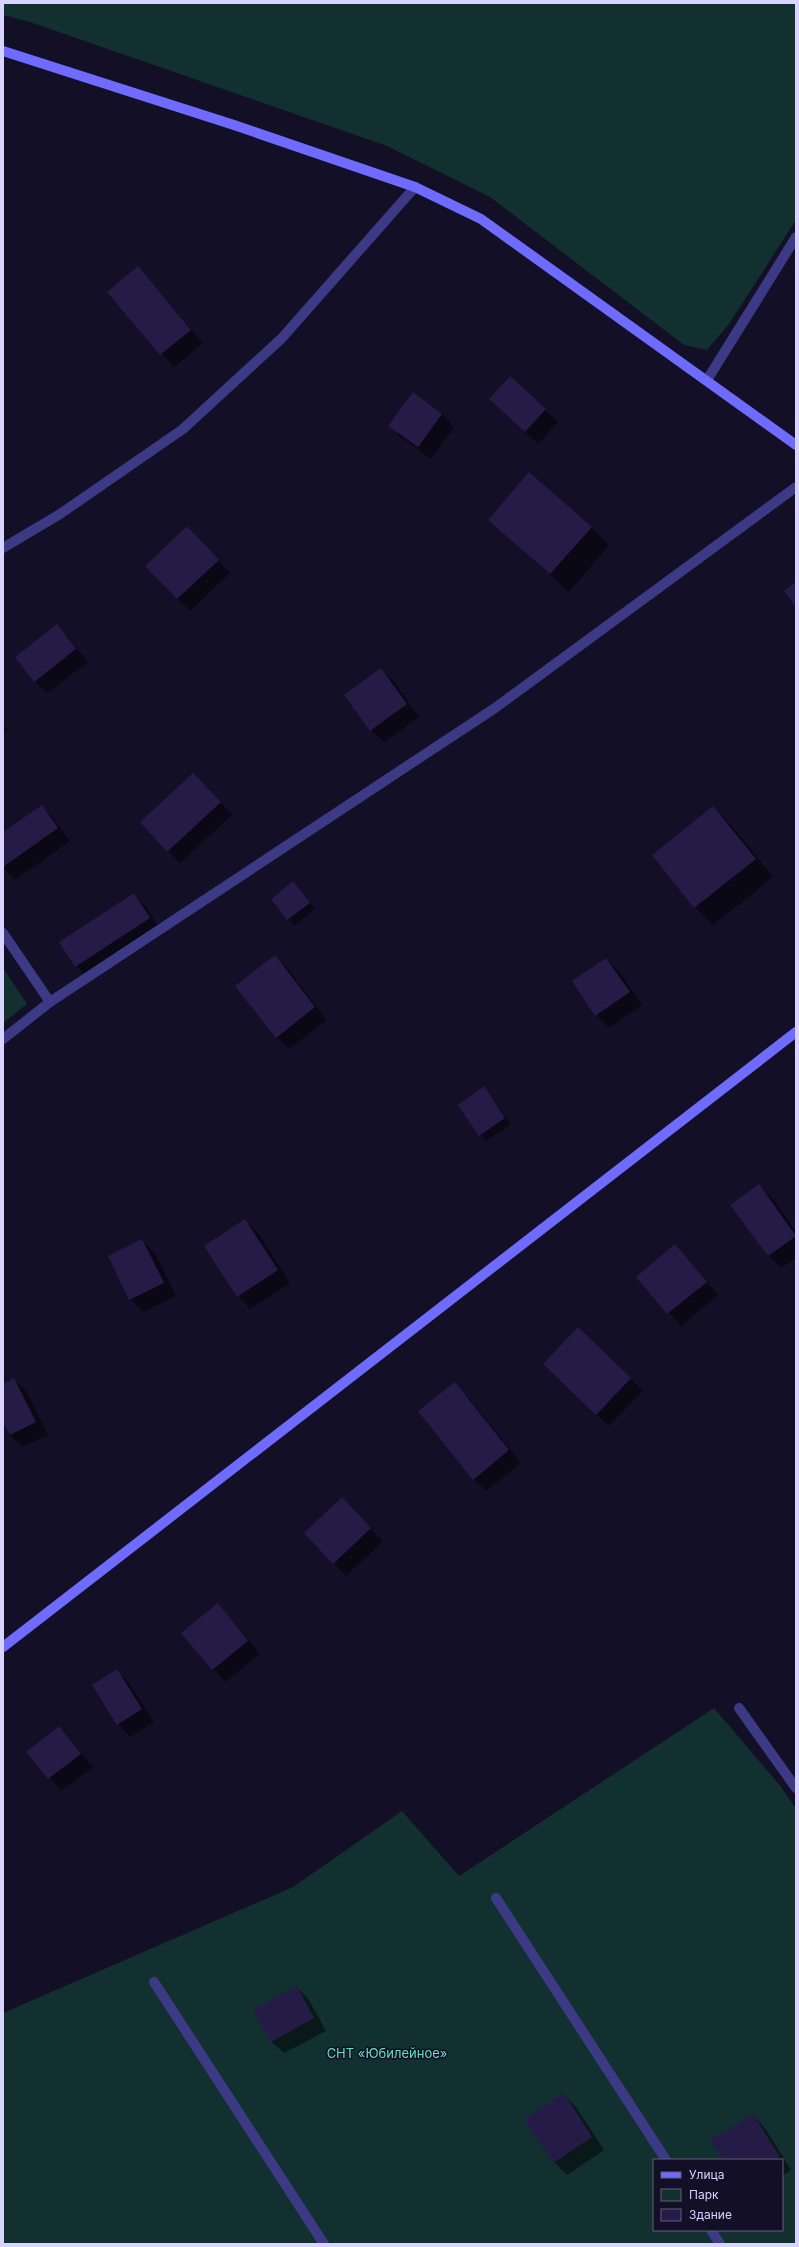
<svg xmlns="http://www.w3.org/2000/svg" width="799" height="2247" font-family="Inter,sans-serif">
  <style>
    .green { fill: #12302f; fill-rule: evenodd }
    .shadow { fill: #0007 }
    .building { fill: #241b47 }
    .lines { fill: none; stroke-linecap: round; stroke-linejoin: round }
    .lane { stroke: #3d3a85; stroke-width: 10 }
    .secondary { stroke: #6f6bff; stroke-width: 10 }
    .labels { text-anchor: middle; stroke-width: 3; stroke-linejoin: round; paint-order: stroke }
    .park-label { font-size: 13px; fill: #5fe0c0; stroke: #130f26 }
  </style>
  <rect width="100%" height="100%" fill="#130f26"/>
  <g class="green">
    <polygon points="3,3 796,3 796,220 729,324 707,350 684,345 490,197 387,146 30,22 3,15"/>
    <polygon points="3,968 27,1004 3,1023"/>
    <path d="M714,1708L782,1788L796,1809V2244H3V2013L293,1887L402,1811L459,1876ZM654,2160H782V2230H654Z"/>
  </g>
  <g class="shadow">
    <polygon points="138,267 203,343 174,367 108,292"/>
    <polygon points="545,410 558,422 538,444 503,412"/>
    <polygon points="442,414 454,427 431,459 402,438 390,426"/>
    <polygon points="489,519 591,527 609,545 569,592"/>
    <polygon points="199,540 230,573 190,611 177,598"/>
    <polygon points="57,626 88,662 47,693 35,681"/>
    <polygon points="381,669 394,682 419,717 384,742 371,730"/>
    <polygon points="3,723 8,731 3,734"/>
    <polygon points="206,786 232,815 180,863 168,851"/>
    <polygon points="42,806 54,819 70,841 15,880 3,868 3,834"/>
    <polygon points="713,807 731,825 773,877 713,925 695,907"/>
    <polygon points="293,882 315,909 294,926 272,899"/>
    <polygon points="134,894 146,907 161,931 89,979 76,966"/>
    <polygon points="275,956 287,968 327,1020 289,1049 276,1037"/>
    <polygon points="606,959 619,971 642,1005 609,1028 596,1015"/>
    <polygon points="484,1088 511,1124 486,1141 480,1135"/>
    <polygon points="759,1186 772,1198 796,1232 796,1258 781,1268 769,1256 732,1205"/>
    <polygon points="245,1221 258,1233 290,1283 250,1309 238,1296"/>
    <polygon points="142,1241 155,1253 176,1296 143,1312 130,1299"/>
    <polygon points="675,1245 718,1295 681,1326 637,1277"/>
    <polygon points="557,1376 630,1379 643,1391 609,1426"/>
    <polygon points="14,1380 27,1392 48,1435 23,1447 10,1435 3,1420 3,1385"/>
    <polygon points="455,1383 467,1396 521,1463 486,1491 474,1479"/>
    <polygon points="354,1511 383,1541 346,1576 305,1533"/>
    <polygon points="218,1605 260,1654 225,1682 183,1633"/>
    <polygon points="117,1671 129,1683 154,1722 130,1737 118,1724"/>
    <polygon points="59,1727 93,1767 61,1791 28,1752"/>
    <polygon points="297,1987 309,2000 326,2031 284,2053 271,2041"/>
    <polygon points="563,2094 576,2107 604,2150 567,2175 554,2162"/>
    <polygon points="753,2115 765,2128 791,2170 782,2176 782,2160 724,2160"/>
  </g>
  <g class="building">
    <polygon points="138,266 191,330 160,355 107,292"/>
    <polygon points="510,376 546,409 525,432 489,399"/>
    <polygon points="413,392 442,414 418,447 388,426"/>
    <polygon points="529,472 592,527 550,574 488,520"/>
    <polygon points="187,526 219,560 177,599 145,566"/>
    <polygon points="796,582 796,607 784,591"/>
    <polygon points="57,624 76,649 34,682 15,657"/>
    <polygon points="381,668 407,704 370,731 344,695"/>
    <polygon points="193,773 221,802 167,852 140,822"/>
    <polygon points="42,805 58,828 3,867 3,832"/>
    <polygon points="713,806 756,859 694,908 652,855"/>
    <polygon points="293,881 310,903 287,920 271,899"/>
    <polygon points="134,893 150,918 75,967 59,942"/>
    <polygon points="275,955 315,1007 276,1038 235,986"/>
    <polygon points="606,958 630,992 595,1016 572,981"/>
    <polygon points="484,1086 505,1118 479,1136 458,1105"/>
    <polygon points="759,1184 796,1236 768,1256 730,1205"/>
    <polygon points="245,1219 278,1270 237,1297 204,1246"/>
    <polygon points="142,1239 164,1283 129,1300 108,1256"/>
    <polygon points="675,1244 707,1282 667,1314 636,1277"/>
    <polygon points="578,1327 631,1378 596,1415 543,1364"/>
    <polygon points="14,1378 36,1422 10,1435 3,1422 3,1384"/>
    <polygon points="455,1382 509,1450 473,1480 418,1411"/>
    <polygon points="342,1497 371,1528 333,1564 304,1533"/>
    <polygon points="218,1603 248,1641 212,1670 181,1633"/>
    <polygon points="117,1669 142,1709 117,1725 92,1685"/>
    <polygon points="59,1726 81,1754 48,1779 26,1752"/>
    <polygon points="297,1986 314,2018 271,2042 253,2010"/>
    <polygon points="564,2093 592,2137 553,2163 524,2119"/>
    <polygon points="753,2114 780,2157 775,2160 723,2160 710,2140"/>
  </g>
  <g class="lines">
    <g class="lane">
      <polyline points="707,380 796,237"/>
      <polyline points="3,548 60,514 183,429 282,338 415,187"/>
      <polyline points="3,933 50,1002"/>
      <polyline points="3,1039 50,1002 495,708 796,487"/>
      <polyline points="739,1708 796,1788"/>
      <polyline points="496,1898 666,2160"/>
      <polyline points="154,1982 324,2244"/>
      <polyline points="711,2230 720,2244"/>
    </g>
    <g class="secondary">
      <polyline points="3,51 234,125 415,187 481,219 796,445"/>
      <polyline points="3,1647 796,1032"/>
    </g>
  </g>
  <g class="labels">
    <g class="park-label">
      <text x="387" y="2058">СНТ «Юбилейное»</text>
    </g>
  </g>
  <rect width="799" height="2247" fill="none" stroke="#d9d4ff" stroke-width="8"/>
  <rect x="653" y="2159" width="130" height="72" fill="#130f26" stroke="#625e7d"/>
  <rect x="661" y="2172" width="20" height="6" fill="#6f6bff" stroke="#625e7d"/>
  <text x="689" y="2179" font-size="12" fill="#d9d4ff">Улица</text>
  <rect x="661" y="2189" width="20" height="12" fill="#12302f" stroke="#625e7d"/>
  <text x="689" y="2199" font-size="12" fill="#d9d4ff">Парк</text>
  <rect x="661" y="2209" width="20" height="12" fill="#241b47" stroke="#625e7d"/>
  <text x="689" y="2219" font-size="12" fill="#d9d4ff">Здание</text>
</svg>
